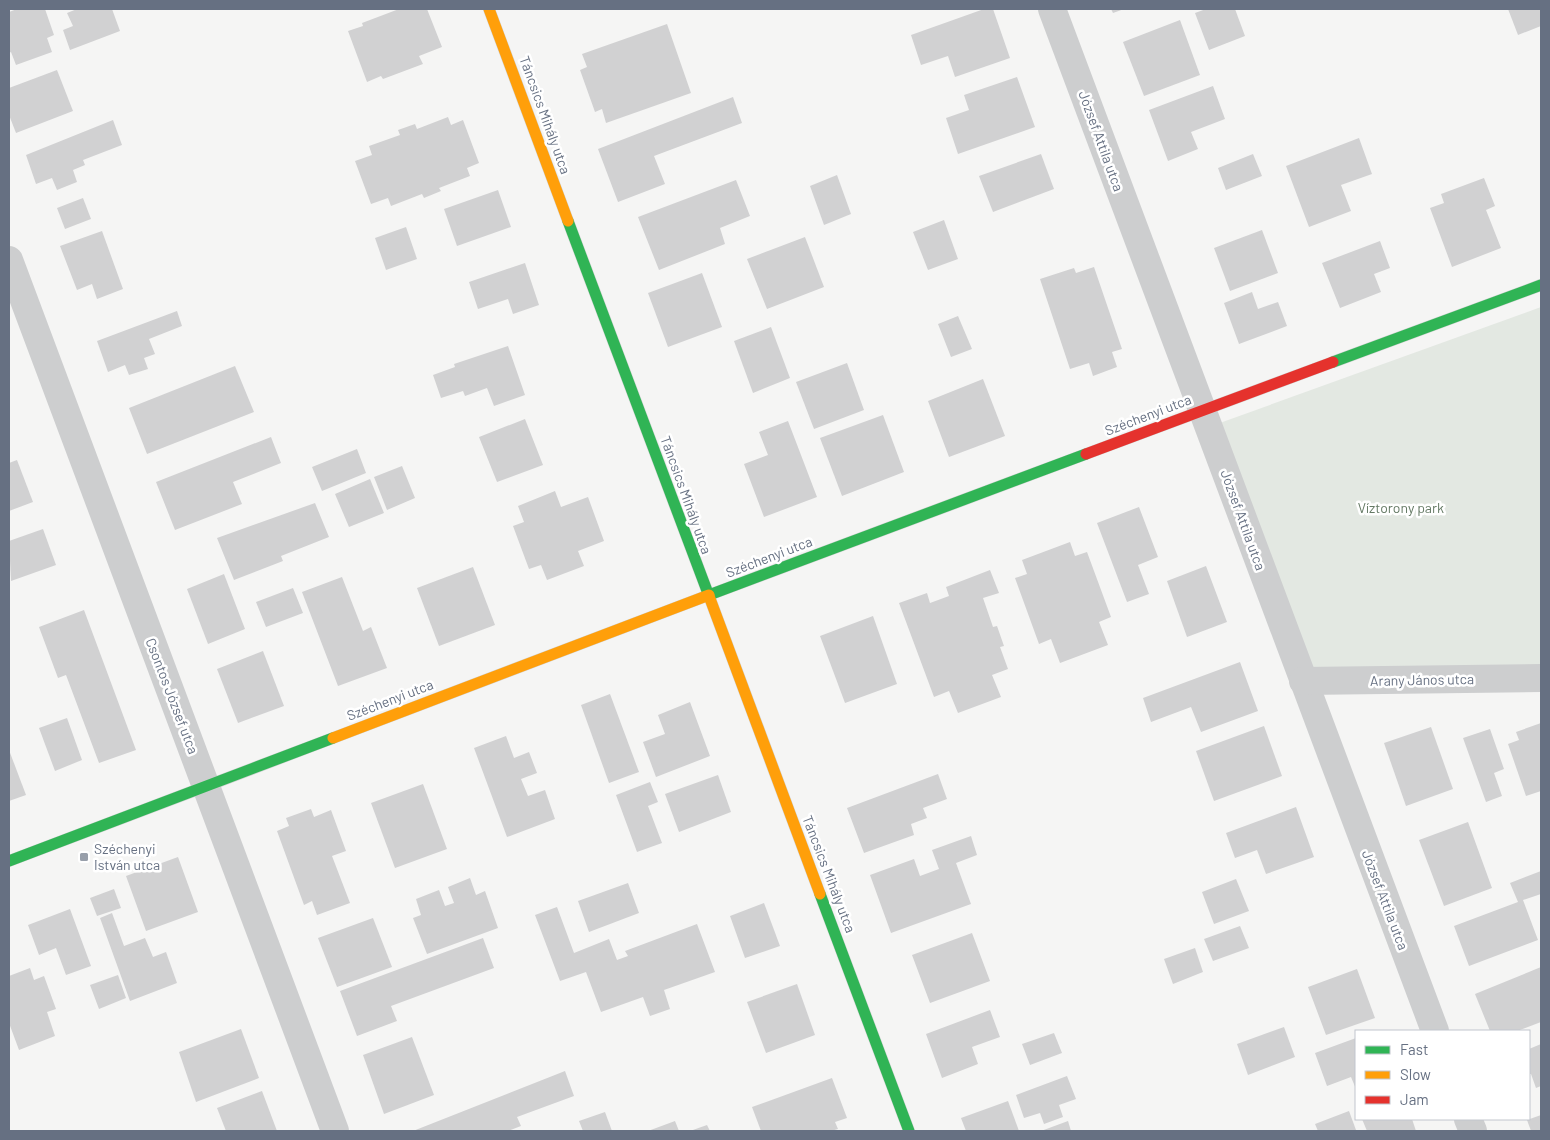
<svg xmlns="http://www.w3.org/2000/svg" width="1550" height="1140" font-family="Barlow,sans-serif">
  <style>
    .green { fill: #e3e8e2 }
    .building { fill: #d1d1d2 }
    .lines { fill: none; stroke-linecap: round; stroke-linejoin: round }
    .fast-casing { stroke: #d2d3d3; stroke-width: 12 }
    .slow-casing { stroke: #d2d3d3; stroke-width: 12 }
    .jam-casing { stroke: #d2d3d3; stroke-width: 12 }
    .street { stroke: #cdcecf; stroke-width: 28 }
    .fast { stroke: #30b455; stroke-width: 11 }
    .slow { stroke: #ff9f0a; stroke-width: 11 }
    .jam { stroke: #e5322d; stroke-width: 11 }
    .poi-dot { fill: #989faa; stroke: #fff; stroke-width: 2 }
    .labels { text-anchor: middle; stroke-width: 5; stroke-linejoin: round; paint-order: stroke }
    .street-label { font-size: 14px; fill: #667082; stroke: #fff }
    .park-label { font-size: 14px; fill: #657a65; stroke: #fff }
    .poi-label { font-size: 14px; fill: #667082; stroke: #fff; text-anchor: start }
  </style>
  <rect width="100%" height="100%" fill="#f5f5f4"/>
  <polygon class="green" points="1541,307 1541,666 1313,668 1217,424"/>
  <g class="building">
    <polygon points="17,9 45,9 54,35 47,38 52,52 16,65 11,52 9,53 9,12"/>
    <polygon points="77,9 112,9 120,31 70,50 63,30 73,26 67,13"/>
    <polygon points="399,9 427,9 442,47 419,56 423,64 383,79 381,76 367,82 348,31 363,26 362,23"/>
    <polygon points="984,9 993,9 1010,58 955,77 948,56 921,65 911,35"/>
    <polygon points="1111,9 1124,9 1113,13"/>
    <polygon points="1206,9 1235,9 1245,36 1209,50 1195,13"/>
    <polygon points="1508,9 1541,9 1541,26 1518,35"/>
    <polygon points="1180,20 1200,75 1144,96 1123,42"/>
    <polygon points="667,24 691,93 606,123 602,109 595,112 580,70 587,67 582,54"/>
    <polygon points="57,70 73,111 16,133 9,115 9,88"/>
    <polygon points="1017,77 1035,127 958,154 946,118 969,110 964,95"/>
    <polygon points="1213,86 1225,119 1191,132 1198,149 1168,161 1149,110"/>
    <polygon points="733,97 742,123 654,156 665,184 618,202 598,149"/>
    <polygon points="448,117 451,125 463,120 479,163 467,168 470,176 439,188 441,191 424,198 422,194 391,206 388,198 371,204 355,161 372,155 369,146 400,135 398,130 415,124 417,129"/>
    <polygon points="113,120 122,145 83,160 85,165 73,170 77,182 57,190 52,178 36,184 26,155"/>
    <polygon points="1359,138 1372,174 1341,185 1351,211 1309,227 1286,166"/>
    <polygon points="1041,154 1054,189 993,212 979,176"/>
    <polygon points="1253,154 1262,176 1226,190 1218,168"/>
    <polygon points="837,175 851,214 824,225 810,186"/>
    <polygon points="1484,178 1495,206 1486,210 1501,248 1452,267 1430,208 1444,203 1441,194"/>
    <polygon points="736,180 750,216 720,228 725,244 659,270 638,217"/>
    <polygon points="498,190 511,227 457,246 444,209"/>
    <polygon points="83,198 91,219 65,229 57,208"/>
    <polygon points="944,220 958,259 928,270 913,232"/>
    <polygon points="406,227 417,259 386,270 375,238"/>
    <polygon points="1262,230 1278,273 1230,291 1214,248"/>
    <polygon points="102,231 123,289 97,299 92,284 77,290 60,246"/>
    <polygon points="805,237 824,287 767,309 747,259"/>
    <polygon points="1380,241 1390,268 1374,274 1381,292 1340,308 1322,263"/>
    <polygon points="525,263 539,305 513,314 508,299 478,309 469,282"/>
    <polygon points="1094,267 1122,349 1112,352 1117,367 1093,376 1089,363 1070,369 1040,279 1074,268 1076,273"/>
    <polygon points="702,273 722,327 668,347 648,293"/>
    <polygon points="1252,292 1258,309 1278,302 1287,326 1239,344 1224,303"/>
    <polygon points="177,311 182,326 149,339 155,354 144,358 148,369 129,375 125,365 108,372 97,341"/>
    <polygon points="958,316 972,349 951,357 938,324"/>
    <polygon points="771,327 790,378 753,393 734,341"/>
    <polygon points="508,346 525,395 494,406 487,388 465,396 463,391 441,398 433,375 455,367 454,364"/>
    <polygon points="847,363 864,410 814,429 796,382"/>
    <polygon points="235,366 254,412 147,454 129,408"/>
    <polygon points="983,379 1005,436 949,457 928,401"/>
    <polygon points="883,415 904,472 842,496 820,438"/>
    <polygon points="525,419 543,465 497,482 479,437"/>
    <polygon points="788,421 817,497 764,517 744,464 768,455 759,432"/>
    <polygon points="271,437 281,463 233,482 242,504 175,530 156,482"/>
    <polygon points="357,449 366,473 322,491 312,467"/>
    <polygon points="17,460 33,502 9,511 9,463"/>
    <polygon points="402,466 415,498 387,510 374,477"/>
    <polygon points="370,479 384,513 349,527 335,494"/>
    <polygon points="555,491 561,507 588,497 604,541 578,551 584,566 547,580 541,565 529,569 513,526 524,522 518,506"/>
    <polygon points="315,503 329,537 281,556 283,561 234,580 217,538"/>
    <polygon points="1139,507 1158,557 1138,565 1149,594 1127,602 1097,523"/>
    <polygon points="43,529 56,565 11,581 9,541"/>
    <polygon points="1070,542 1075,556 1087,552 1111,617 1099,622 1108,645 1060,663 1051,639 1039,644 1015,578 1027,574 1022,560"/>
    <polygon points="1206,566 1227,622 1187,637 1167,581"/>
    <polygon points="473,567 495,625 439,646 417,588"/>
    <polygon points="990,570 999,593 983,598 993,627 997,626 1004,646 1000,647 1008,669 992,675 1001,697 958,713 949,691 934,697 899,603 927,593 930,603 949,596 946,587"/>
    <polygon points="224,574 245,629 208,644 187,589"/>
    <polygon points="342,577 363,631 371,627 387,668 338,686 302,592"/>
    <polygon points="293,588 303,613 266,627 256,602"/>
    <polygon points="84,610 136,750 99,763 66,675 58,678 39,627"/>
    <polygon points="873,616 897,684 845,703 820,636"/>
    <polygon points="263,651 284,706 238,723 217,669"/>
    <polygon points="1240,662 1258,711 1201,732 1191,707 1151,722 1143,698"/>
    <polygon points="610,694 639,772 609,783 581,705"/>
    <polygon points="690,702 710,756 656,777 643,742 665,734 658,715"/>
    <polygon points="67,718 82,760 55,771 39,728"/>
    <polygon points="1541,723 1541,791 1526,796 1508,744 1519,740 1516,732"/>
    <polygon points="1264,726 1282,776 1214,801 1196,751"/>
    <polygon points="1431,727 1453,789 1406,806 1384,743"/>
    <polygon points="1490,729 1504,769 1494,773 1502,796 1486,802 1463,738"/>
    <polygon points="506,736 514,758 529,752 537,773 521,779 528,796 545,790 555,819 507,837 474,748"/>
    <polygon points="9,750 26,795 9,801"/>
    <polygon points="938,774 947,799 923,808 927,818 911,824 914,835 864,853 847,808"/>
    <polygon points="718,775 731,812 679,832 665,794"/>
    <polygon points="650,782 658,802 648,806 662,843 637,852 616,795"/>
    <polygon points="423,784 447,849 395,868 371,803"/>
    <polygon points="1296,807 1314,857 1266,874 1257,850 1235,858 1226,833"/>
    <polygon points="311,809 314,817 331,810 346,851 332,856 350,903 317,915 312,901 304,905 277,831 289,826 286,818"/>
    <polygon points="1468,822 1492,888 1444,906 1419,840"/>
    <polygon points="971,836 977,855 956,863 971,904 891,933 870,875 914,859 920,876 939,869 932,850"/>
    <polygon points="178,857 198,912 146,931 126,876"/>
    <polygon points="1541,871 1541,894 1523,900 1538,940 1469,966 1454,926 1518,902 1510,883"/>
    <polygon points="470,878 476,895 485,891 498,928 427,954 413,918 421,915 416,899 439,890 445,906 454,903 448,887"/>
    <polygon points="1236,879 1249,911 1214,924 1202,892"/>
    <polygon points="628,883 639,913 589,932 578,901"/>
    <polygon points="114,889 121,908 97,916 90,898"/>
    <polygon points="764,903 780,946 745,958 730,916"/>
    <polygon points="557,907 574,953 609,939 617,960 628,956 625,951 697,924 715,972 664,990 670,1009 650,1016 643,997 601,1012 586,972 560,981 535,915"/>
    <polygon points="70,909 91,966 66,975 56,948 39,955 28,925"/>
    <polygon points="112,913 124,946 145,938 153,957 166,952 177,983 130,1001 100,918"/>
    <polygon points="373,918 392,967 337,987 318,938"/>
    <polygon points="1240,926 1249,948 1213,961 1204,939"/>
    <polygon points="972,933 990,981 930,1003 912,955"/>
    <polygon points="483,938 494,968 391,1006 397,1021 357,1036 340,991"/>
    <polygon points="1195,948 1203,972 1173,984 1164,959"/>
    <polygon points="1541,967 1541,1022 1517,1031 1490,1031 1475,994"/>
    <polygon points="30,968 34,980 44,976 56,1009 47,1012 55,1036 19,1050 9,1023 9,976"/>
    <polygon points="1357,969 1375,1018 1326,1035 1308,987"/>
    <polygon points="118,975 126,998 99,1009 90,985"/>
    <polygon points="797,984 815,1035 766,1053 747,1002"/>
    <polygon points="990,1010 1000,1037 972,1047 978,1064 942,1078 926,1034"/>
    <polygon points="1284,1027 1295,1057 1248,1075 1237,1044"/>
    <polygon points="241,1029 259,1078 196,1102 179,1052"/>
    <polygon points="1054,1033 1062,1053 1030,1065 1022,1044"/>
    <polygon points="412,1037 434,1095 384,1114 363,1055"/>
    <polygon points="1356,1038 1356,1089 1351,1077 1327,1086 1315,1053"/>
    <polygon points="1541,1044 1541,1086 1536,1088 1531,1074 1529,1074 1529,1049"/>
    <polygon points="565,1071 574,1096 517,1117 521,1126 508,1131 413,1131"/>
    <polygon points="1067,1076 1076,1099 1059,1105 1063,1117 1044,1124 1040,1113 1024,1118 1016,1095"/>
    <polygon points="832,1078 847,1118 835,1122 838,1129 831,1131 761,1131 752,1107"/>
    <polygon points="262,1091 277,1131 226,1131 217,1108"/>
    <polygon points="1008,1101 1019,1131 966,1131 961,1118"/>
    <polygon points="1349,1111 1356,1130 1318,1131 1315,1124"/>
    <polygon points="605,1112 612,1131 583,1131 579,1121"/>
    <polygon points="1541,1115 1541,1131 1531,1131 1527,1120"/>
    <polygon points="1362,1119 1412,1119 1416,1131 1367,1131"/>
    <polygon points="675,1121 679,1131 648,1131"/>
    <polygon points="1068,1121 1071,1131 1041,1131"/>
    <polygon points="707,1125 710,1131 690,1131"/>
  </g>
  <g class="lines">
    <defs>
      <g id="fast">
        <polyline points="568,221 709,596"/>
        <polyline points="1333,362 1541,285"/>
        <polyline points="709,595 1086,454"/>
        <polyline points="9,861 333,738"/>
        <polyline points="820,894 909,1131"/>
      </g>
      <g id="slow">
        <polyline points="489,9 568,221"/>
        <polyline points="709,596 820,894"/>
        <polyline points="333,738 709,595"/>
      </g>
      <polyline id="jam" points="1086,454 1333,362"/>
    </defs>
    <use href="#fast" class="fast-casing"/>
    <use href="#slow" class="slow-casing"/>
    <use href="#jam" class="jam-casing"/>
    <g class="street">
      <polyline points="1052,9 1435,1031"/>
      <polyline points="9,260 335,1131"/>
      <polyline points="1303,681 1541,678"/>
      <polyline points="1468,1119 1473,1131"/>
    </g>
    <use href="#fast" class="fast"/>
    <use href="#slow" class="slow"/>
    <use href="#jam" class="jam"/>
  </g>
  <rect class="poi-dot" x="79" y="852" width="10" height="10" rx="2.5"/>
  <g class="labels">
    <g class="street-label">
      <text transform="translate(545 115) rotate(70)" y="5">Táncsics Mihály utca</text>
      <text transform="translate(1101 141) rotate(70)" y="5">József Attila utca</text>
      <text transform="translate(1148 415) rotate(-21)" y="5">Széchenyi utca</text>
      <text transform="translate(686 495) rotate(70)" y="5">Táncsics Mihály utca</text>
      <text transform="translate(1243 520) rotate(70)" y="5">József Attila utca</text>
      <text transform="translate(769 557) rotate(-21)" y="5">Széchenyi utca</text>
      <text transform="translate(1422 680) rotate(-1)" y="5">Arany János utca</text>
      <text transform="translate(172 696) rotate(69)" y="5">Csontos József utca</text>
      <text transform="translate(390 700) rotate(-21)" y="5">Széchenyi utca</text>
      <text transform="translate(829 874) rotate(69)" y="5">Táncsics Mihály utca</text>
      <text transform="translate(1385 900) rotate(69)" y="5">József Attila utca</text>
    </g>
    <g class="park-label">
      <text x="1401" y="513">Víztorony park</text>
    </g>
    <g class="poi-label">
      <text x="94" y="854">Széchenyi<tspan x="94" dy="16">István utca</tspan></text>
    </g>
  </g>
  <rect width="1550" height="1140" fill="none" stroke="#667082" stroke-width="20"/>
  <rect x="1355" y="1030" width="175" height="90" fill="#ffffff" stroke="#c2c6cd"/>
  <rect x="1365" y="1046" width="25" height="8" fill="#30b455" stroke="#c2c6cd"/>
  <text x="1400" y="1055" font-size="15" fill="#667082">Fast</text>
  <rect x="1365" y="1071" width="25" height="8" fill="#ff9f0a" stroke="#c2c6cd"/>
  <text x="1400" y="1080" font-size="15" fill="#667082">Slow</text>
  <rect x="1365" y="1096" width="25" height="8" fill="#e5322d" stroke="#c2c6cd"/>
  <text x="1400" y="1105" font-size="15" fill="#667082">Jam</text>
</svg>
